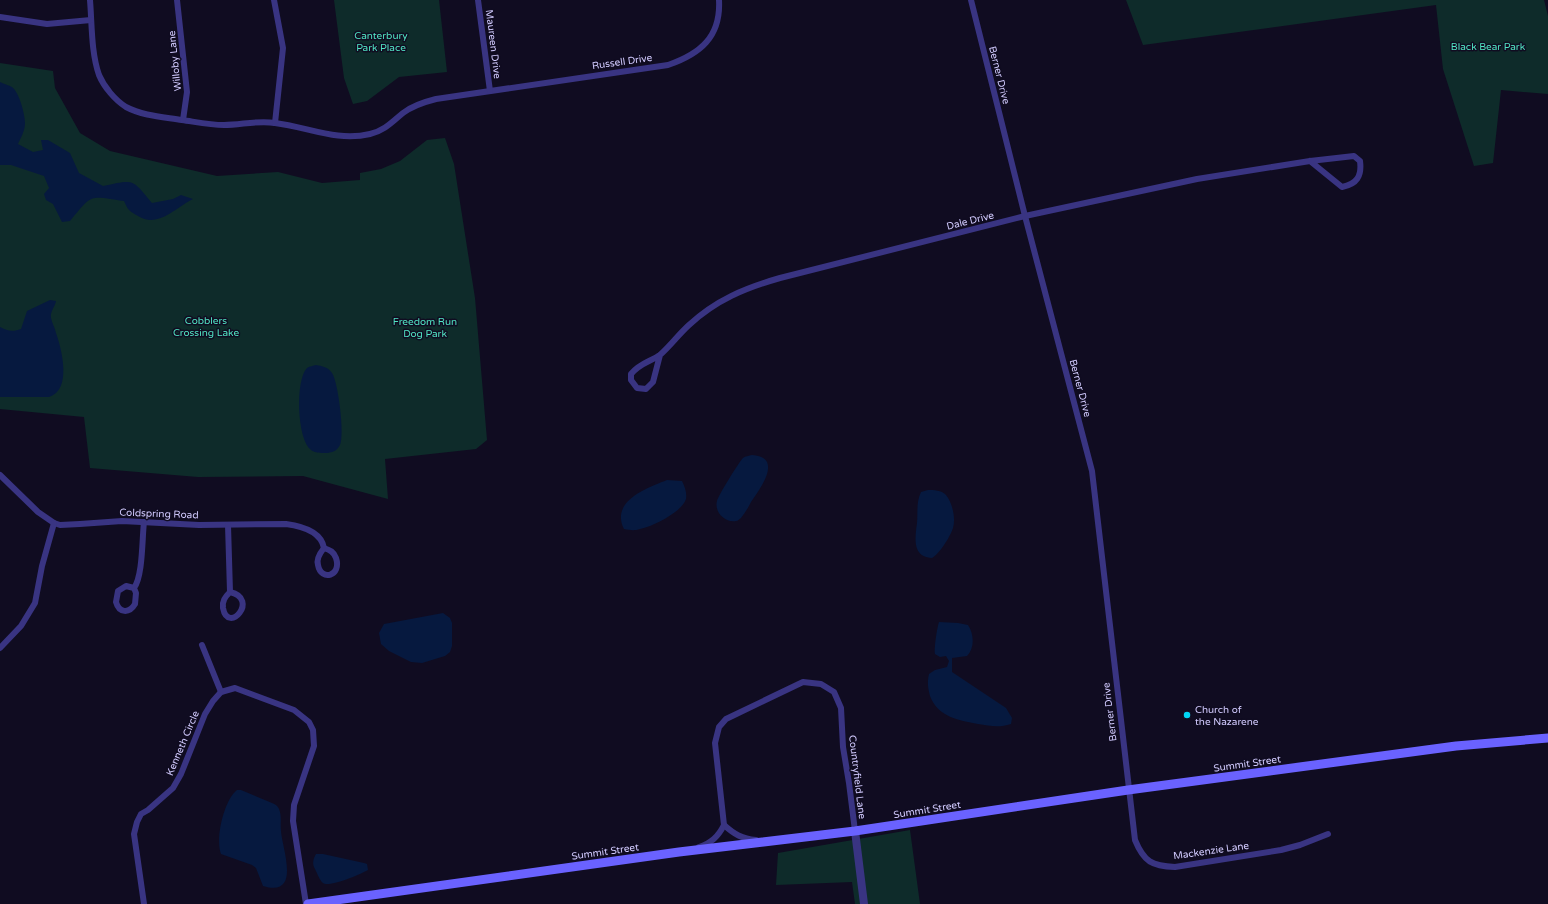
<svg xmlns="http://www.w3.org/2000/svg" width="1548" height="904" font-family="'Varela Round',sans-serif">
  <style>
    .green { fill: #0e2b2a }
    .water { fill: #06193f }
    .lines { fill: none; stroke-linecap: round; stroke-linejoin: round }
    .minor { stroke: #393482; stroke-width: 6 }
    .tertiary { stroke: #393482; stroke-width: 8 }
    .secondary { stroke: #6a62ff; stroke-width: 9 }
    .poi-dot { fill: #00d7f6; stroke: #100c21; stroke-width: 1.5 }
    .labels { text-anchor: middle; stroke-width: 3; stroke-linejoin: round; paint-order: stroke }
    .park-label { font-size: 10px; fill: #51e5c4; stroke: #100c21 }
    .street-label { font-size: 10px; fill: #d2cbff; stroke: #100c21 }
    .poi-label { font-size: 10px; fill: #d2cbff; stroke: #100c21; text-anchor: start }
  </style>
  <rect width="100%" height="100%" fill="#100c21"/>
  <g class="green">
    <polygon points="334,0 439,0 447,72 399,77 367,101 353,104 344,78"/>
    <polygon points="1126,0 1544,0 1548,16 1548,94 1501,90 1493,163 1474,166 1443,69 1436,5 1143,45"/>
    <polygon points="0,63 53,71 55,88 80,133 110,151 217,176 278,172 322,183 360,180 360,173 381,169 400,161 427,140 445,138 454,164 475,298 487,440 476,449 385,459 388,499 303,476 198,477 90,468 84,417 0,409"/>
    <polygon points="910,830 920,904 855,904 852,882 776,885 778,853"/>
  </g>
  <g class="water">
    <path d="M0,82C3,84 9,85 12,87C19,92 25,114 25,123C25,131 21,137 18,144L33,152L43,150L41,140H48L70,153L79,173L103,186C135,179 132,179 152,203L173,199L181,195L193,199C176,207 158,229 138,216C129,211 128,210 124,201C89,196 93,193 70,221L62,222L53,204L46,200L44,194L49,188L44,176L11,165H0Z"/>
    <path d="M50,300L56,301C55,307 50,311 51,318C52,323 55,328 56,333C62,350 72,390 49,397H0V327C7,331 13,332 21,329L27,311Z"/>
    <path d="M316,365C322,366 328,367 332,373C338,381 345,435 340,445C337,451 332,453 325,453C321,453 315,453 311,450C297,440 295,380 307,368C310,366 313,366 316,365Z"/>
    <path d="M752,455C784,457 760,489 751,502C748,508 745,513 741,518C739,519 738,521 736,521C725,523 714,512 717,501C718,496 739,462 743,458C745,456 749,456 752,455Z"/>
    <path d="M667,480L682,481C685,487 687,493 686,499C682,512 652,527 640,529C634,531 630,530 624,529C610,501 647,488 667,480Z"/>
    <path d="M928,490C934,490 941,490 946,495C952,502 956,518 953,528C950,537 940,553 932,558C912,557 915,538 917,523C918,512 916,502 921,492Z"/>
    <polygon points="443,613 450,618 452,623 452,646 450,652 445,656 422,663 411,662 389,651 381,644 379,633 384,624"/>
    <path d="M939,622L958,623L968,625C974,634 975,648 967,656L952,658V672L1006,708L1012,718L1011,724C999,728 990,726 978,724C958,720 938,717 930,696C928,688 927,682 929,674L935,670L947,667L949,661L946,656L940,657L935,654C934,648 937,628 939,622Z"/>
    <path d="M237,790H241L272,803C275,804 278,806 279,809C282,816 280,824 281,831C282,848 302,898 263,886L256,868L252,865L221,854C215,839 224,800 237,790Z"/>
    <path d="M316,854H323L364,863L367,864L368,870C361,874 329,888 323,883C320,881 317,873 315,869C312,864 313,859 316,854Z"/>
  </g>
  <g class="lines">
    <g class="minor">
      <path d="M90,0C92,24 91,52 99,75C104,87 115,100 126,107C143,116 164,117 182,120C196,122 210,125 224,125C241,125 258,120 275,123C308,127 337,142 370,134C384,131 392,122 403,113C412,106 424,102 436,99L668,65C700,54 721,37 719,0"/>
      <polyline points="177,0 187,92 183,120"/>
      <polyline points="274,0 283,48 275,123"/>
      <polyline points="478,0 490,91"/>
      <path d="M971,0L1025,216L1092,471L1135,840C1144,862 1152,866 1175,867L1281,850L1300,845L1328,834"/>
      <polyline points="0,17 47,24 91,20"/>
      <path d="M660,355L653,382L646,389L637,388L631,380V374C641,362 651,362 661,354C671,345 679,334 689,325C716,300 745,288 780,278L1025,216L1197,179L1310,161L1354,156L1360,161C1362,176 1357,184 1342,187L1310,161"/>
      <path d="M0,475L38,512L54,523L60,525L80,524L122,521L199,525L286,524C301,526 321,531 324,548"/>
      <path d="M228,525L230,592C225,597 222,601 223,608C228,635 260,599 230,592"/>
      <path d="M324,548C330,550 334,552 336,558C342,576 321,582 318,565C316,559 320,553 324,548Z"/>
      <path d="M134,588L126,586L118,591L116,602C119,613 129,614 135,604L136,593L134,588C143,576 142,538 144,522"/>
      <polyline points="202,645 221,692"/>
      <polyline points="0,648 21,626 35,603 42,566 54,523"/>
      <polyline points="724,825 715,743 719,727 726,719 803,682 821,684 834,692 841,708 843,747 849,783 855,831"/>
      <path d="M699,847C711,843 718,837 724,825C734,834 742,839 756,840"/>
      <polyline points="144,904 134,834 137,822 141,814 148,810 173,788 181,774 205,714 213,701 221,692 235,688 294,710 309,722 313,730 314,746 294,805 293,821 306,904"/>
    </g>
    <polyline class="tertiary" points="855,831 864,904"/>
    <polyline class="secondary" points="308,904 679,852 855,831 1128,790 1456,746 1548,738"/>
  </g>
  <circle class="poi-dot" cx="1187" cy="715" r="4"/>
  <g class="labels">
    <g class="park-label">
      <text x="381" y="39">Canterbury<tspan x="381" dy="12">Park Place</tspan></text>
      <text x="1488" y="50">Black Bear Park</text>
      <text x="206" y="324">Cobblers<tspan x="206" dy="12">Crossing Lake</tspan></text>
      <text x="425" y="325">Freedom Run<tspan x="425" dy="12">Dog Park</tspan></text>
    </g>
    <g class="street-label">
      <text transform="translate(494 44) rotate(83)" y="4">Maureen Drive</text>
      <text transform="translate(174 61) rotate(-96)" y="4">Willoby Lane</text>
      <text transform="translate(622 61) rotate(-8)" y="4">Russell Drive</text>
      <text transform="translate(1000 75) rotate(76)" y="4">Berner Drive</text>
      <text transform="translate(970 220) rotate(-14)" y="4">Dale Drive</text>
      <text transform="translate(1081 388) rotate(75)" y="4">Berner Drive</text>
      <text transform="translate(159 513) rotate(2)" y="4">Coldspring Road</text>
      <text transform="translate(1109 712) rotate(-97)" y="4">Berner Drive</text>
      <text transform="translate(182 743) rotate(-67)" y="4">Kenneth Circle</text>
      <text transform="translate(1247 763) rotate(-8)" y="4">Summit Street</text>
      <text transform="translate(858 777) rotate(83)" y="4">Countryfield Lane</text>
      <text transform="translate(927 809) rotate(-9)" y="4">Summit Street</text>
      <text transform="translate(1211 850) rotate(-8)" y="4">Mackenzie Lane</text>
      <text transform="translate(605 851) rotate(-8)" y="4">Summit Street</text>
    </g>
    <g class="poi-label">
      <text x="1195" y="713">Church of<tspan x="1195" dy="12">the Nazarene</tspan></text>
    </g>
  </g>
</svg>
